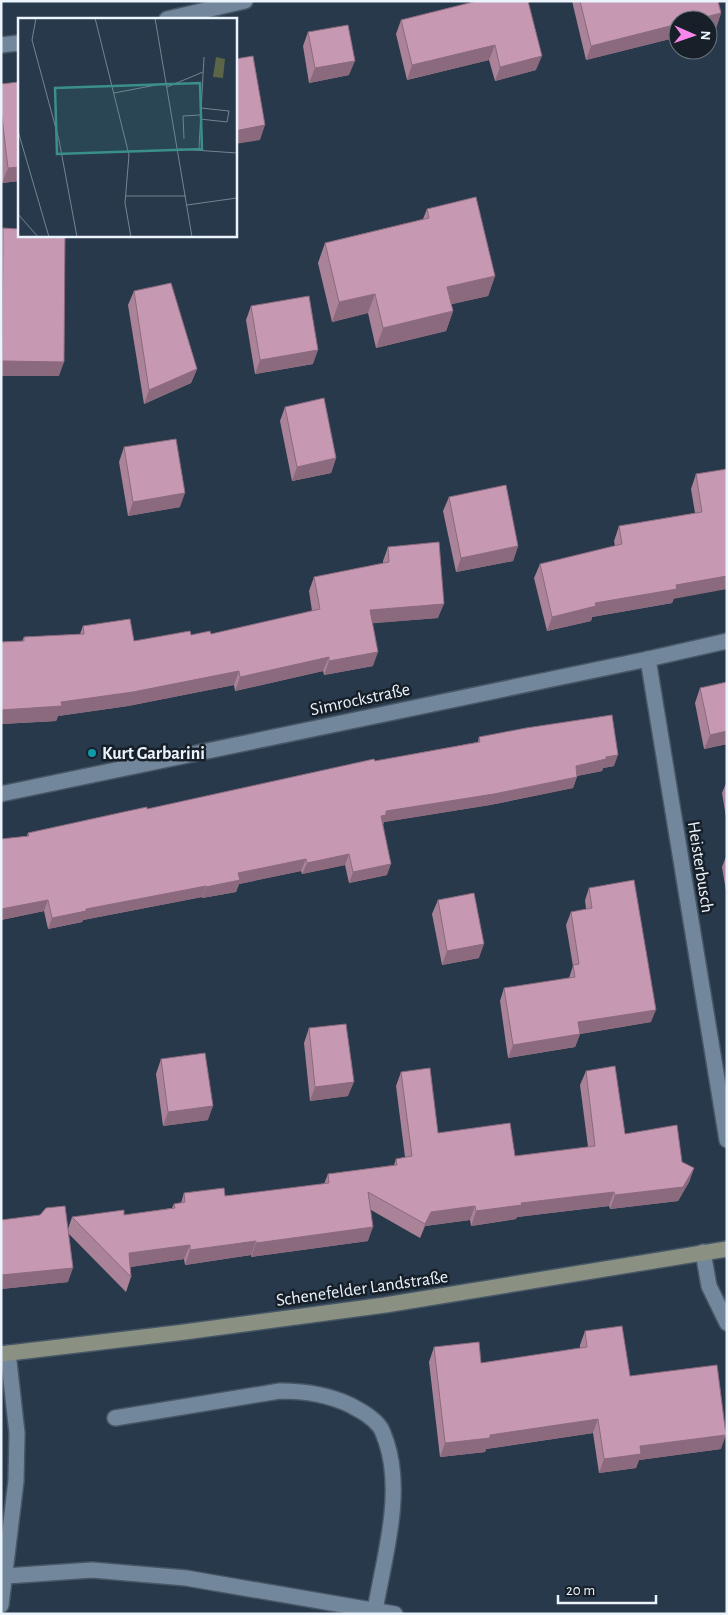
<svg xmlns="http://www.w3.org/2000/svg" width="728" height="1615" font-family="'Alegreya Sans',sans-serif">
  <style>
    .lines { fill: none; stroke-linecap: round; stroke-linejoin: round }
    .lane-casing { stroke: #485766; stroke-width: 18 }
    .street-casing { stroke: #485766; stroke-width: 18 }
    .secondary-casing { stroke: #485766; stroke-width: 18 }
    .lane { stroke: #73879c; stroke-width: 15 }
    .street { stroke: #73879c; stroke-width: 15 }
    .secondary { stroke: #8a9182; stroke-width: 15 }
    .wall { fill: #aa8399 }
    .shaded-wall { fill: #8b6a7d }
    .building { fill: #c698b2; stroke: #8b6a7d }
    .culture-dot { fill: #0f9aa8; stroke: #171f28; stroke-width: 2 }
    .labels { text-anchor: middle; stroke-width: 5; stroke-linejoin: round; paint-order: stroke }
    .street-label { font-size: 18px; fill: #ebf4fd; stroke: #171f28 }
    .poi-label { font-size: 18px; font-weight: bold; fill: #ebf4fd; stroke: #171f28; text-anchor: start }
    .inset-road { fill: none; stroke: #758492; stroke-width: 1 }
    .view { fill: #3b8f8b; fill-opacity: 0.15; stroke: #3b8f8b; stroke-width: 2.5 }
    .inset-edge { fill: none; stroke: #ebf4fd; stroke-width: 2.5 }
  </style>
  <rect width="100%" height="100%" fill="#27394b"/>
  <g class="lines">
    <defs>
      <g id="lane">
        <polyline points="703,1252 709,1286 727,1323"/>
        <path d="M115,1418L280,1391C305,1391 327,1394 350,1405C361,1411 373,1417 380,1427C383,1431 384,1437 386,1441C404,1493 384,1558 375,1610"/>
        <polyline points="6,1576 92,1570 186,1578 395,1614"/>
        <polyline points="1,1605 16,1481 17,1433 8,1353"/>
      </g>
      <g id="street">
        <polyline points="167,19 245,1"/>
        <polyline points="1,45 19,43"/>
        <polyline points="648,659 727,1140"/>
        <polyline points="1,794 648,659 727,641"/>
      </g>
      <polyline id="secondary" points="1,1354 177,1333 385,1305 727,1249"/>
    </defs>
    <use href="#lane" class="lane-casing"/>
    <use href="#street" class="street-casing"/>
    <use href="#secondary" class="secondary-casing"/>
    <use href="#lane" class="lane"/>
    <use href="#street" class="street"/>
    <use href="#secondary" class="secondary"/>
  </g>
  <g class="wall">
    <polygon points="477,1 536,70 495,81 489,60 407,80 396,34 401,20"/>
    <polygon points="572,1 718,1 721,13 716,28 708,29 708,20 678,20 678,37 586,60"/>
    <polygon points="308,32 349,75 309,83 303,46"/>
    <polygon points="1,84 19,181 2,183 1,173"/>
    <polygon points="427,209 495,276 488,296 451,304 453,311 446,331 376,348 368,313 332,322 318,263 325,243 423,219"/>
    <polygon points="3,228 59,376 1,376 1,232"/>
    <polygon points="134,291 197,369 191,383 144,404 128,305"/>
    <polygon points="251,306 313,364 255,374 246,320"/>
    <polygon points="285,407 336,458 331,473 292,481 280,421"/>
    <polygon points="124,447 180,507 128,516 119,462"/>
    <polygon points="727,469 672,603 592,617 591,621 547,631 534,578 540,564 615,546 614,541 619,526 695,513 691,489 696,474"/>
    <polygon points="449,497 518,546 513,561 456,572 443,511"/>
    <polygon points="388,547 438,618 372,623 373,666 324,675 323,671 235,691 234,685 128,706 58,716 56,721 1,724 1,642 22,641 24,637 80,634 83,626 134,641 191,635 211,634 312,611 309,591 314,577 383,564 383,561"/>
    <polygon points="727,682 727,744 704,749 695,703 700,688"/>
    <polygon points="479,737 614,766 603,768 602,771 577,776 573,788 490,805 384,822 383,825 387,875 349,883 345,865 302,874 301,871 239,884 236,892 202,898 202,897 83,920 82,922 48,929 44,911 1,920 1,839 27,836 28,833 147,809 375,761 478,742"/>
    <polygon points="727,781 727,823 722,793"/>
    <polygon points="727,854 727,897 722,867"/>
    <polygon points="589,888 651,1022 580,1034 575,1047 508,1058 500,1001 504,988 569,978 573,966 566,925 571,912 586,909 585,900"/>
    <polygon points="438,900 479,958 442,965 432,914"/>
    <polygon points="309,1028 348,1096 310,1101 304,1043"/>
    <polygon points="161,1059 208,1120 163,1126 156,1074"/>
    <polygon points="586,1071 625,1134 694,1168 689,1182 678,1201 610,1209 609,1206 517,1217 516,1219 471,1226 470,1220 425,1226 420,1238 371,1210 368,1241 251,1257 251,1255 185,1265 184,1259 130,1267 131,1277 126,1292 68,1233 68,1282 1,1289 1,1220 68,1229 72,1217 124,1215 172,1208 174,1204 181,1203 184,1193 225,1196 324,1184 328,1174 394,1165 396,1159 405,1157 396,1086 401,1072 438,1133 515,1156 588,1147 580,1085"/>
    <polygon points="585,1331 630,1376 721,1449 639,1460 636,1468 599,1473 593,1433 486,1449 485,1452 440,1457 429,1362 434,1347 481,1363 580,1348 580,1345"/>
  </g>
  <g class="shaded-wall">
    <polygon points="721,13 716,28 708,29 708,20 694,20"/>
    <polygon points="678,24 678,37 586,60 591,46"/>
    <polygon points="495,45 489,60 407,80 412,65"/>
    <polygon points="542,56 536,70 495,81 500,67"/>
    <polygon points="355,61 349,75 309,83 315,68"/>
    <polygon points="265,125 260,140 235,144 235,131"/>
    <polygon points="19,167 19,181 2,183 8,168"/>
    <polygon points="495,276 488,296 440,307 447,287"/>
    <polygon points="375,294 368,313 332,322 339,302"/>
    <polygon points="453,311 446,331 376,348 383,328"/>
    <polygon points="318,350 313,364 255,374 260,360"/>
    <polygon points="2,361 64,362 59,376 1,376 1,365"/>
    <polygon points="197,369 191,383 144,404 149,390"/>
    <polygon points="336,458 331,473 292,481 297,467"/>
    <polygon points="185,493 180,507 128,516 133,502"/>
    <polygon points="518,546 513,561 456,572 461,558"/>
    <polygon points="727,576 727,589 673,599 672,603 592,617 591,621 547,631 552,617 595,603 676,585"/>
    <polygon points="444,604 438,618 365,624 370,610"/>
    <polygon points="378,652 373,666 324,675 329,661"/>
    <polygon points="329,657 323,671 235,691 240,677"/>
    <polygon points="239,671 234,685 128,706 58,716 56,721 1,724 1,710 61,702"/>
    <polygon points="727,731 727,744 704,749 710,735"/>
    <polygon points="618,755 614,766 603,768 602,771 571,777 576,766 606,757"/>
    <polygon points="577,777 573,788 490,805 384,822 382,826 381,816 386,811"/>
    <polygon points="349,854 345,865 302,874 307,863"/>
    <polygon points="306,859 301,871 239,884 236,892 202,898 206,887 238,873"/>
    <polygon points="391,864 387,875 349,883 353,872"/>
    <polygon points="206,886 202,897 83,920 82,922 48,929 52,918 86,909"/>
    <polygon points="48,900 44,911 1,920 1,909"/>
    <polygon points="484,944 479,958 442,965 447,951"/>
    <polygon points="656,1010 651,1022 573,1035 578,1022"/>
    <polygon points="580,1034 575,1047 508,1058 513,1045"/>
    <polygon points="354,1082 348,1096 310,1101 315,1087"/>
    <polygon points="213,1106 208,1120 163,1126 168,1112"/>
    <polygon points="694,1168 689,1182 678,1201 610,1209 615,1195"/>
    <polygon points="614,1192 609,1206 517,1217 516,1219 471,1226 476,1211 521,1203"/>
    <polygon points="475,1206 470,1220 425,1226 420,1238 425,1224 431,1212"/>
    <polygon points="373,1227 368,1241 251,1257 256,1243"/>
    <polygon points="256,1241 251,1255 185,1265 190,1250"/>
    <polygon points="190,1245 184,1259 124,1268 129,1253"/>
    <polygon points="73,1268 68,1282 1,1289 1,1275"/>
    <polygon points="598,1419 593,1433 486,1449 485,1452 440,1457 445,1443 490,1435"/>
    <polygon points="726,1435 721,1449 639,1460 636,1468 599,1473 604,1459 640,1446"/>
  </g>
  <g class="building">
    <polygon points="477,1 528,1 542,56 500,67 495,45 412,65 401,20"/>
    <polygon points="580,1 718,1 721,13 694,20 678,20 678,24 591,46"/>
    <polygon points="348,25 355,61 315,68 308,32"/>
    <polygon points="253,56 265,125 235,131 235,59"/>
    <polygon points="19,82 19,167 8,168 1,109 1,84"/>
    <polygon points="476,197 495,276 447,287 453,311 383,328 375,294 339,302 325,243 429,218 427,209"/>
    <polygon points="3,228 19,229 19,235 65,235 64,362 2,361"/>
    <polygon points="171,283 197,369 149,390 134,291"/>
    <polygon points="309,296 318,350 260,360 251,306"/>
    <polygon points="324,398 336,458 297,467 285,407"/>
    <polygon points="176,439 185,493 133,502 124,447"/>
    <polygon points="727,469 727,576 676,585 677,589 595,603 596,606 552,617 540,564 622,544 619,526 702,512 696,474"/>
    <polygon points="506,485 518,546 461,558 449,497"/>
    <polygon points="439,542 444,604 370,610 378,652 329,661 329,657 240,677 239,671 133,692 61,702 62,706 1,710 1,642 24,641 24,637 84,634 83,626 130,619 134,641 190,631 191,635 210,631 211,634 320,609 314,577 389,562 388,547"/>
    <polygon points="727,682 727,731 710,735 700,688"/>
    <polygon points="612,715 618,755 606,757 606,759 576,766 577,777 494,794 386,811 386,815 381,816 391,864 353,872 349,854 307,863 306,859 238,873 240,880 206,887 206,886 86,909 86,911 52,918 48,900 1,909 1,839 29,836 28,833 128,811 147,807 147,809 374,759 375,761 480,742 479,737 526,728"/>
    <polygon points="634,880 656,1010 578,1022 580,1034 513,1045 504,988 575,977 573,965 579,964 571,912 592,908 589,888"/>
    <polygon points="474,893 484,944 447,951 438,900"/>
    <polygon points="346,1024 354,1082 315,1087 309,1028"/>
    <polygon points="205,1053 213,1106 168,1112 161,1059"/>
    <polygon points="615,1066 625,1134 677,1125 682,1162 694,1168 683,1187 615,1195 614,1192 521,1203 522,1205 476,1211 475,1206 431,1212 425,1224 368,1192 373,1227 256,1243 256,1241 190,1250 190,1245 129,1253 131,1277 72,1217 124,1210 124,1215 175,1208 174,1204 185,1202 184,1193 224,1188 225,1196 329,1183 328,1174 397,1165 396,1159 412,1156 401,1072 430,1068 438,1133 510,1123 515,1156 595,1146 586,1071"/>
    <polygon points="65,1206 73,1268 1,1275 1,1220 40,1215 46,1208"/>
    <polygon points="622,1326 630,1376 717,1365 726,1435 640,1446 641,1454 604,1459 598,1419 490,1435 490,1438 445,1443 434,1347 479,1342 481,1363 587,1347 585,1331"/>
  </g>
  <circle class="culture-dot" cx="92" cy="753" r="5"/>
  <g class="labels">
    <g class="street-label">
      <text transform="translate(360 699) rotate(-12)" y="6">Simrockstraße</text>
      <text transform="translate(701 867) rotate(81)" y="6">Heisterbusch</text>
      <text transform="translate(362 1288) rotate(-8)" y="6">Schenefelder Landstraße</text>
    </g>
    <g class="poi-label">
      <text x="102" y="759">Kurt Garbarini</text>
    </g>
  </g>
  <g transform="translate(18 18)">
    <rect width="219" height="219" fill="#27394b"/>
    <path d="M198,39L207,41L205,60L195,59Z" fill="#5c6547"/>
    <path class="inset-road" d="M18,0L14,22L41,122L59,219M77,0L111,137L107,185L113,219M137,0L174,219M149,69L185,54M96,75L149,65M182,101L209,104L211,93L183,90M0,113L31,219M166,121L165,98L182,97M181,130L186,39M161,131L219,135M107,178H168M169,187L219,180M0,196L20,219"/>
    <path class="view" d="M182,65L184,131L39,136L37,70Z"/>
    <rect width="219" height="219" class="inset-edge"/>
  </g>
  <rect width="728" height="1615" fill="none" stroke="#ebf4fd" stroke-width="5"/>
  <g transform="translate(693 35) rotate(92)"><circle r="24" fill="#171f28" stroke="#6c747d"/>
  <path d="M0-4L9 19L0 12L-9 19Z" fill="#f788eb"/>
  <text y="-8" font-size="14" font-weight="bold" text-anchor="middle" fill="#ebf4fd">N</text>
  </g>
  <path d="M558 1595v8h98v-8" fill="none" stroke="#ebf4fd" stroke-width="2.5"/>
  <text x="566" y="1595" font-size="15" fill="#ebf4fd" stroke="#171f28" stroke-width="4" paint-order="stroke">20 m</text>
</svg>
